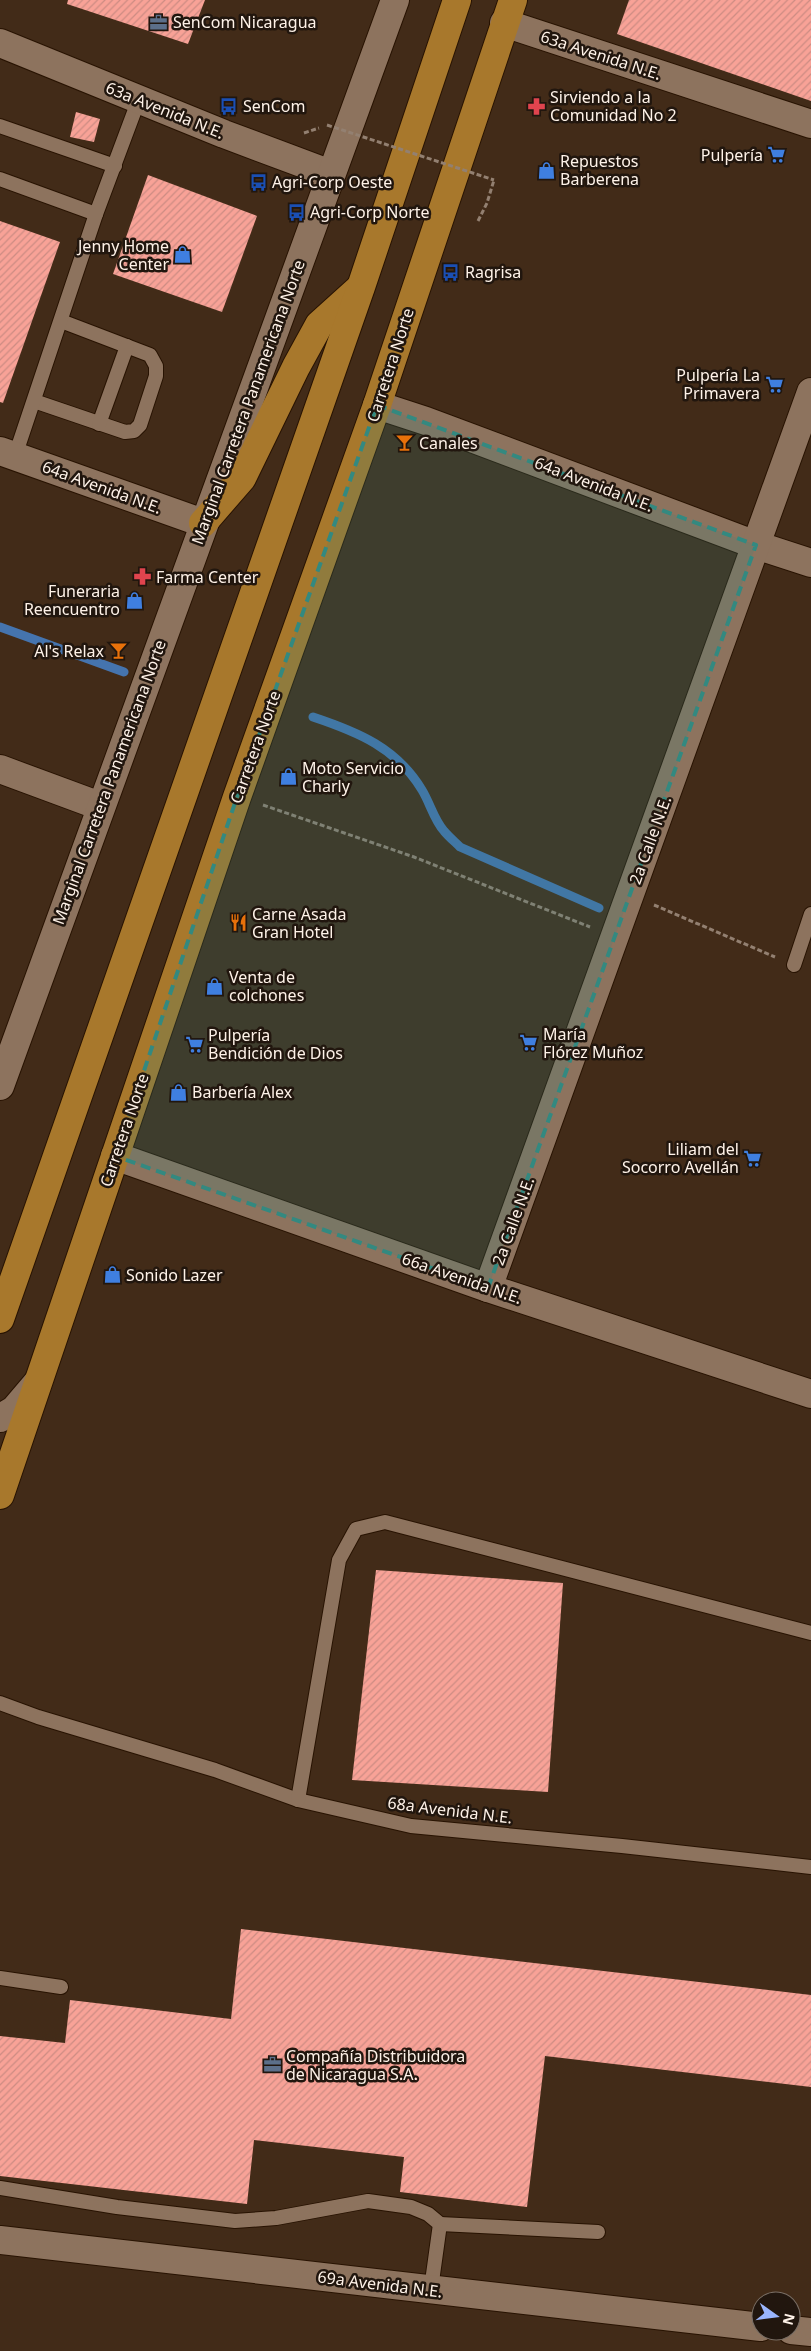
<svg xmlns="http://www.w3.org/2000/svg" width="811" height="2351" font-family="'Noto Sans',sans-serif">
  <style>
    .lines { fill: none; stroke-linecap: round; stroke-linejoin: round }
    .stream { stroke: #4574ae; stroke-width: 9 }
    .building { fill: url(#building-hatch) }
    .service-casing { stroke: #281302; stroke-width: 16 }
    .minor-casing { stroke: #281302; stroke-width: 30 }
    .tertiary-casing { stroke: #281302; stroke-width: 30 }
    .secondary-casing { stroke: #281302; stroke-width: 30 }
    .trunk-casing { stroke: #281302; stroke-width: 30 }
    .path { stroke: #938071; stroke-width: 3; stroke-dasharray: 5 2.5; stroke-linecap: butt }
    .service { stroke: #8d735e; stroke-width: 14 }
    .minor { stroke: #8d735e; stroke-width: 28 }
    .tertiary { stroke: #8d735e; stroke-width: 28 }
    .secondary { stroke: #8d735e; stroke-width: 28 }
    .trunk { stroke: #a8782c; stroke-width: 28 }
    .path-bridge { stroke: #938071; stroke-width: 3; stroke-dasharray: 5 2.5; stroke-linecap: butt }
    .marked { fill: #338980; fill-opacity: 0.2; stroke: #338980; stroke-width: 4; stroke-dasharray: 10 6; stroke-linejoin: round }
    .labels { text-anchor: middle; stroke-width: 5; stroke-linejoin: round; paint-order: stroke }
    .poi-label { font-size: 16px; fill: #fef2e8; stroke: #21160e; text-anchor: start }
    .street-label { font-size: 16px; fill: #fef2e8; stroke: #21160e }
  </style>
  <defs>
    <pattern id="building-hatch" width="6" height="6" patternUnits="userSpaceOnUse" patternTransform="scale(1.25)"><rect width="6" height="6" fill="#f8a297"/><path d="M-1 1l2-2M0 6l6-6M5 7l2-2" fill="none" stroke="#cd8c83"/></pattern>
  </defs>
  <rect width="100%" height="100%" fill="#422b18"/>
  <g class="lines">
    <g class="stream">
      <polyline points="0,627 124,672"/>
      <path d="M313,717C358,732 397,748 422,790C430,803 434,820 444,831C449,837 455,842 460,847L599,908"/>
    </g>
  </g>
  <g class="building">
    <polygon points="68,0 205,0 188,44 67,4"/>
    <polygon points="629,0 811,0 811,101 617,34"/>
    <polygon points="76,112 100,119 94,142 70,137"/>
    <polygon points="148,175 257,216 222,312 113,274"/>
    <polygon points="0,221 60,242 3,403 0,402"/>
    <polygon points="376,1570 563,1583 548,1792 352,1780"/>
    <polygon points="241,1929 811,1995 811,2087 545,2056 527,2207 400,2192 404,2157 254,2140 247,2204 0,2176 0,2036 65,2043 70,2000 231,2019"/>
  </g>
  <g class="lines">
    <defs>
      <g id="service">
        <polyline points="0,126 115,166"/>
        <polyline points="0,179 96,214"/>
        <polyline points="34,401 125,432 134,431 140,425 156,376 156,366 150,355 61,321"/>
        <polyline points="99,424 127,346"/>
        <polyline points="15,456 96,214 139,99"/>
        <polyline points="794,965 811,914"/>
        <polyline points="0,1703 38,1717 215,1770 298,1800 411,1826 622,1846 811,1867"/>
        <polyline points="298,1800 339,1560 356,1529 385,1522 811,1633"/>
        <polyline points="0,1978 61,1987"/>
        <polyline points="0,2188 117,2207 235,2221 276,2218 368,2201 411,2207 428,2214 440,2224 431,2289"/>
        <polyline points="440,2224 598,2232"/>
      </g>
      <g id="minor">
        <polyline points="504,23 811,124"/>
        <polyline points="377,405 426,421 756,545 811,563"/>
        <polyline points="0,451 203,523"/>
        <polyline points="0,769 100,806"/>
        <polyline points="115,1156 488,1288 811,1394"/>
        <polyline points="488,1288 811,392"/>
      </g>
      <g id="tertiary">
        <polyline points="0,43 224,134 331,174"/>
        <polyline points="0,1086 395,0"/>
        <polyline points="0,2240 761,2327"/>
        <polyline points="791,2330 811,2332"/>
      </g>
      <polyline id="secondary" points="0,1418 14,1410 37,1383"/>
      <g id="trunk">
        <polyline points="203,523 242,478 296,367 319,325 360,288"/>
        <polyline points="0,1319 361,287 457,0"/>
        <polyline points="0,1495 237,797 377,405 513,0"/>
      </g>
    </defs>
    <use href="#service" class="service-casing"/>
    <use href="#minor" class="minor-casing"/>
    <use href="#tertiary" class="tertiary-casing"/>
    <use href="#secondary" class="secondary-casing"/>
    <use href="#trunk" class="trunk-casing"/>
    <g class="path">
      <polyline points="304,133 319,128"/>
      <polyline points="478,221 487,203 494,180"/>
      <polyline points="263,805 414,857 590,927"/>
      <polyline points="654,905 775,957"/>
    </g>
    <use href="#service" class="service"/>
    <use href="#minor" class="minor"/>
    <use href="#tertiary" class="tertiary"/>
    <use href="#secondary" class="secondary"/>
    <use href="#trunk" class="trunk"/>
    <polyline class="path-bridge" points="327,125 494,180"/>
  </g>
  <path class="marked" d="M377,405L756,545L488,1288L115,1156L237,797Z"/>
  <defs>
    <symbol id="office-bare" viewBox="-9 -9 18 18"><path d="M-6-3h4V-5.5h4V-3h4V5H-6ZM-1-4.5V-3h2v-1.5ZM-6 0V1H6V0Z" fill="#5c6f8a" stroke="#21160e" stroke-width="2.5" paint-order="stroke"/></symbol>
    <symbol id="bus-bare" viewBox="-9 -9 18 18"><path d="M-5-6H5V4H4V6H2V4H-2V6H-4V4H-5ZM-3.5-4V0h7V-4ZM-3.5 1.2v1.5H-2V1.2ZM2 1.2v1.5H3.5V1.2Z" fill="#1a4fb4" stroke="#21160e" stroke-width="2.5" paint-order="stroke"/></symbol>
    <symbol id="pharmacy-bare" viewBox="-9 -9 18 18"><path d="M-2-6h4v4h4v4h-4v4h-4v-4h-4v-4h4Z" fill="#e0444e" stroke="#21160e" stroke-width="2.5" paint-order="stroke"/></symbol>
    <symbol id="supermarket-bare" viewBox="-9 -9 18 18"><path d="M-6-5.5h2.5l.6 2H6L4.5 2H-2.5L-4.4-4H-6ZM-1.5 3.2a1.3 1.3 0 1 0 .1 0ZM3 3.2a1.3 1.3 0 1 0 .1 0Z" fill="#3f7fe0" stroke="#21160e" stroke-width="2.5" paint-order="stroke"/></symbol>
    <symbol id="shop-bare" viewBox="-9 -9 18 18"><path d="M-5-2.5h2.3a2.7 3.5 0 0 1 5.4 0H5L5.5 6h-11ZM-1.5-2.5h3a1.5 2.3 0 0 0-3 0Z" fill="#3f7fe0" stroke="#21160e" stroke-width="2.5" paint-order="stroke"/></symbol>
    <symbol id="bar-bare" viewBox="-9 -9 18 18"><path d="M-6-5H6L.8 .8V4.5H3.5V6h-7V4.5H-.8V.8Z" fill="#e8710a" stroke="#21160e" stroke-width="2.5" paint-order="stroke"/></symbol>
    <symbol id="restaurant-bare" viewBox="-9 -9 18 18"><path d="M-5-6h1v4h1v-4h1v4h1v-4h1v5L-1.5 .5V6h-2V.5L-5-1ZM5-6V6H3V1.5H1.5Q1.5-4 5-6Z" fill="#e8710a" stroke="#21160e" stroke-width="2.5" paint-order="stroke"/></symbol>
  </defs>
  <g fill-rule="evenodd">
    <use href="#office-bare" x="146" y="10" width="25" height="25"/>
    <use href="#bus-bare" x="216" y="94" width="25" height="25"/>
    <use href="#pharmacy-bare" x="524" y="94" width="25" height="25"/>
    <use href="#supermarket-bare" x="764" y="142" width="25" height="25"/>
    <use href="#shop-bare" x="534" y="158" width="25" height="25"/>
    <use href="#bus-bare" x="246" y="170" width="25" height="25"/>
    <use href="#bus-bare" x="284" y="200" width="25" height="25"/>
    <use href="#shop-bare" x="170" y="242" width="25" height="25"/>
    <use href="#bus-bare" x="438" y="260" width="25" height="25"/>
    <use href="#supermarket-bare" x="762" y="372" width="25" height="25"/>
    <use href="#bar-bare" x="392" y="430" width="25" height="25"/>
    <use href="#pharmacy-bare" x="130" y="564" width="25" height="25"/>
    <use href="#shop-bare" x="122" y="588" width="25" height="25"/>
    <use href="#bar-bare" x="106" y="638" width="25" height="25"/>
    <use href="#shop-bare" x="276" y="764" width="25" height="25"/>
    <use href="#restaurant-bare" x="226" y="910" width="25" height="25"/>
    <use href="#shop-bare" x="202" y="974" width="25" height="25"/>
    <use href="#supermarket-bare" x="516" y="1030" width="25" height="25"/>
    <use href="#supermarket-bare" x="182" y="1032" width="25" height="25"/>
    <use href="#shop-bare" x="166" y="1080" width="25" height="25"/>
    <use href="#supermarket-bare" x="740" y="1146" width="25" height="25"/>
    <use href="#shop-bare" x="100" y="1262" width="25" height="25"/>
    <use href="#office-bare" x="260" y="2052" width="25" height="25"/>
  </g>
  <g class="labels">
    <g class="poi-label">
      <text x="173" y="28">SenCom Nicaragua</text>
      <text x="550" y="103">Sirviendo a la<tspan x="550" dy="18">Comunidad No 2</tspan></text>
      <text x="243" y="112">SenCom</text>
      <text x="763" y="161" text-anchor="end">Pulpería</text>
      <text x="560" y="167">Repuestos<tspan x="560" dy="18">Barberena</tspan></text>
      <text x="272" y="188">Agri-Corp Oeste</text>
      <text x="310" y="218">Agri-Corp Norte</text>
      <text x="169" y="252" text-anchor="end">Jenny Home<tspan x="169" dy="18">Center</tspan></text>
      <text x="465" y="278">Ragrisa</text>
      <text x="760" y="381" text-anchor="end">Pulpería La<tspan x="760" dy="18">Primavera</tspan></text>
      <text x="419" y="449">Canales</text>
      <text x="156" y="583">Farma Center</text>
      <text x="120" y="597" text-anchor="end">Funeraria<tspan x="120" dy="18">Reencuentro</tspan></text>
      <text x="104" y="657" text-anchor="end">Al's Relax</text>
      <text x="302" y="774">Moto Servicio<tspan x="302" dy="18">Charly</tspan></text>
      <text x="252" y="920">Carne Asada<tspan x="252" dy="18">Gran Hotel</tspan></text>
      <text x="229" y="983">Venta de<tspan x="229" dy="18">colchones</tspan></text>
      <text x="543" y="1040">María<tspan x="543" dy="18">Flórez Muñoz</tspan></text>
      <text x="208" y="1041">Pulpería<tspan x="208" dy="18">Bendición de Dios</tspan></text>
      <text x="192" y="1098">Barbería Alex</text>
      <text x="739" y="1155" text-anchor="end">Liliam del<tspan x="739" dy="18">Socorro Avellán</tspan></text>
      <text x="126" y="1281">Sonido Lazer</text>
      <text x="286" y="2062">Compañía Distribuidora<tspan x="286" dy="18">de Nicaragua S.A.</tspan></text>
    </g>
    <g class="street-label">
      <text transform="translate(601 55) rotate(18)" y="6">63a Avenida N.E.</text>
      <text transform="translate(165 110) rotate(22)" y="6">63a Avenida N.E.</text>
      <text transform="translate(390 365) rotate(-72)" y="6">Carretera Norte</text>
      <text transform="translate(248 402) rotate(-70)" y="6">Marginal Carretera Panamericana Norte</text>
      <text transform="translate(594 484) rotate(21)" y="6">64a Avenida N.E.</text>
      <text transform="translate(102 487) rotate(20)" y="6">64a Avenida N.E.</text>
      <text transform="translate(255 747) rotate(-70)" y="6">Carretera Norte</text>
      <text transform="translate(109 782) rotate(-70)" y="6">Marginal Carretera Panamericana Norte</text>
      <text transform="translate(650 840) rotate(-70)" y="6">2a Calle N.E.</text>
      <text transform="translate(124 1130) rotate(-71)" y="6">Carretera Norte</text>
      <text transform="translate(513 1221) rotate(-70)" y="6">2a Calle N.E.</text>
      <text transform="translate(462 1278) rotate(19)" y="6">66a Avenida N.E.</text>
      <text transform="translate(450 1810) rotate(7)" y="6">68a Avenida N.E.</text>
      <text transform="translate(380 2284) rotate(7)" y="6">69a Avenida N.E.</text>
    </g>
  </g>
  <g transform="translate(776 2316) rotate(104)"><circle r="24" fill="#21160e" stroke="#796e65"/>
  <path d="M0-4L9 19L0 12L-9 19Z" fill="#9ab5fd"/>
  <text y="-8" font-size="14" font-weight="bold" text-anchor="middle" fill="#fef2e8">N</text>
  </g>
</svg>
